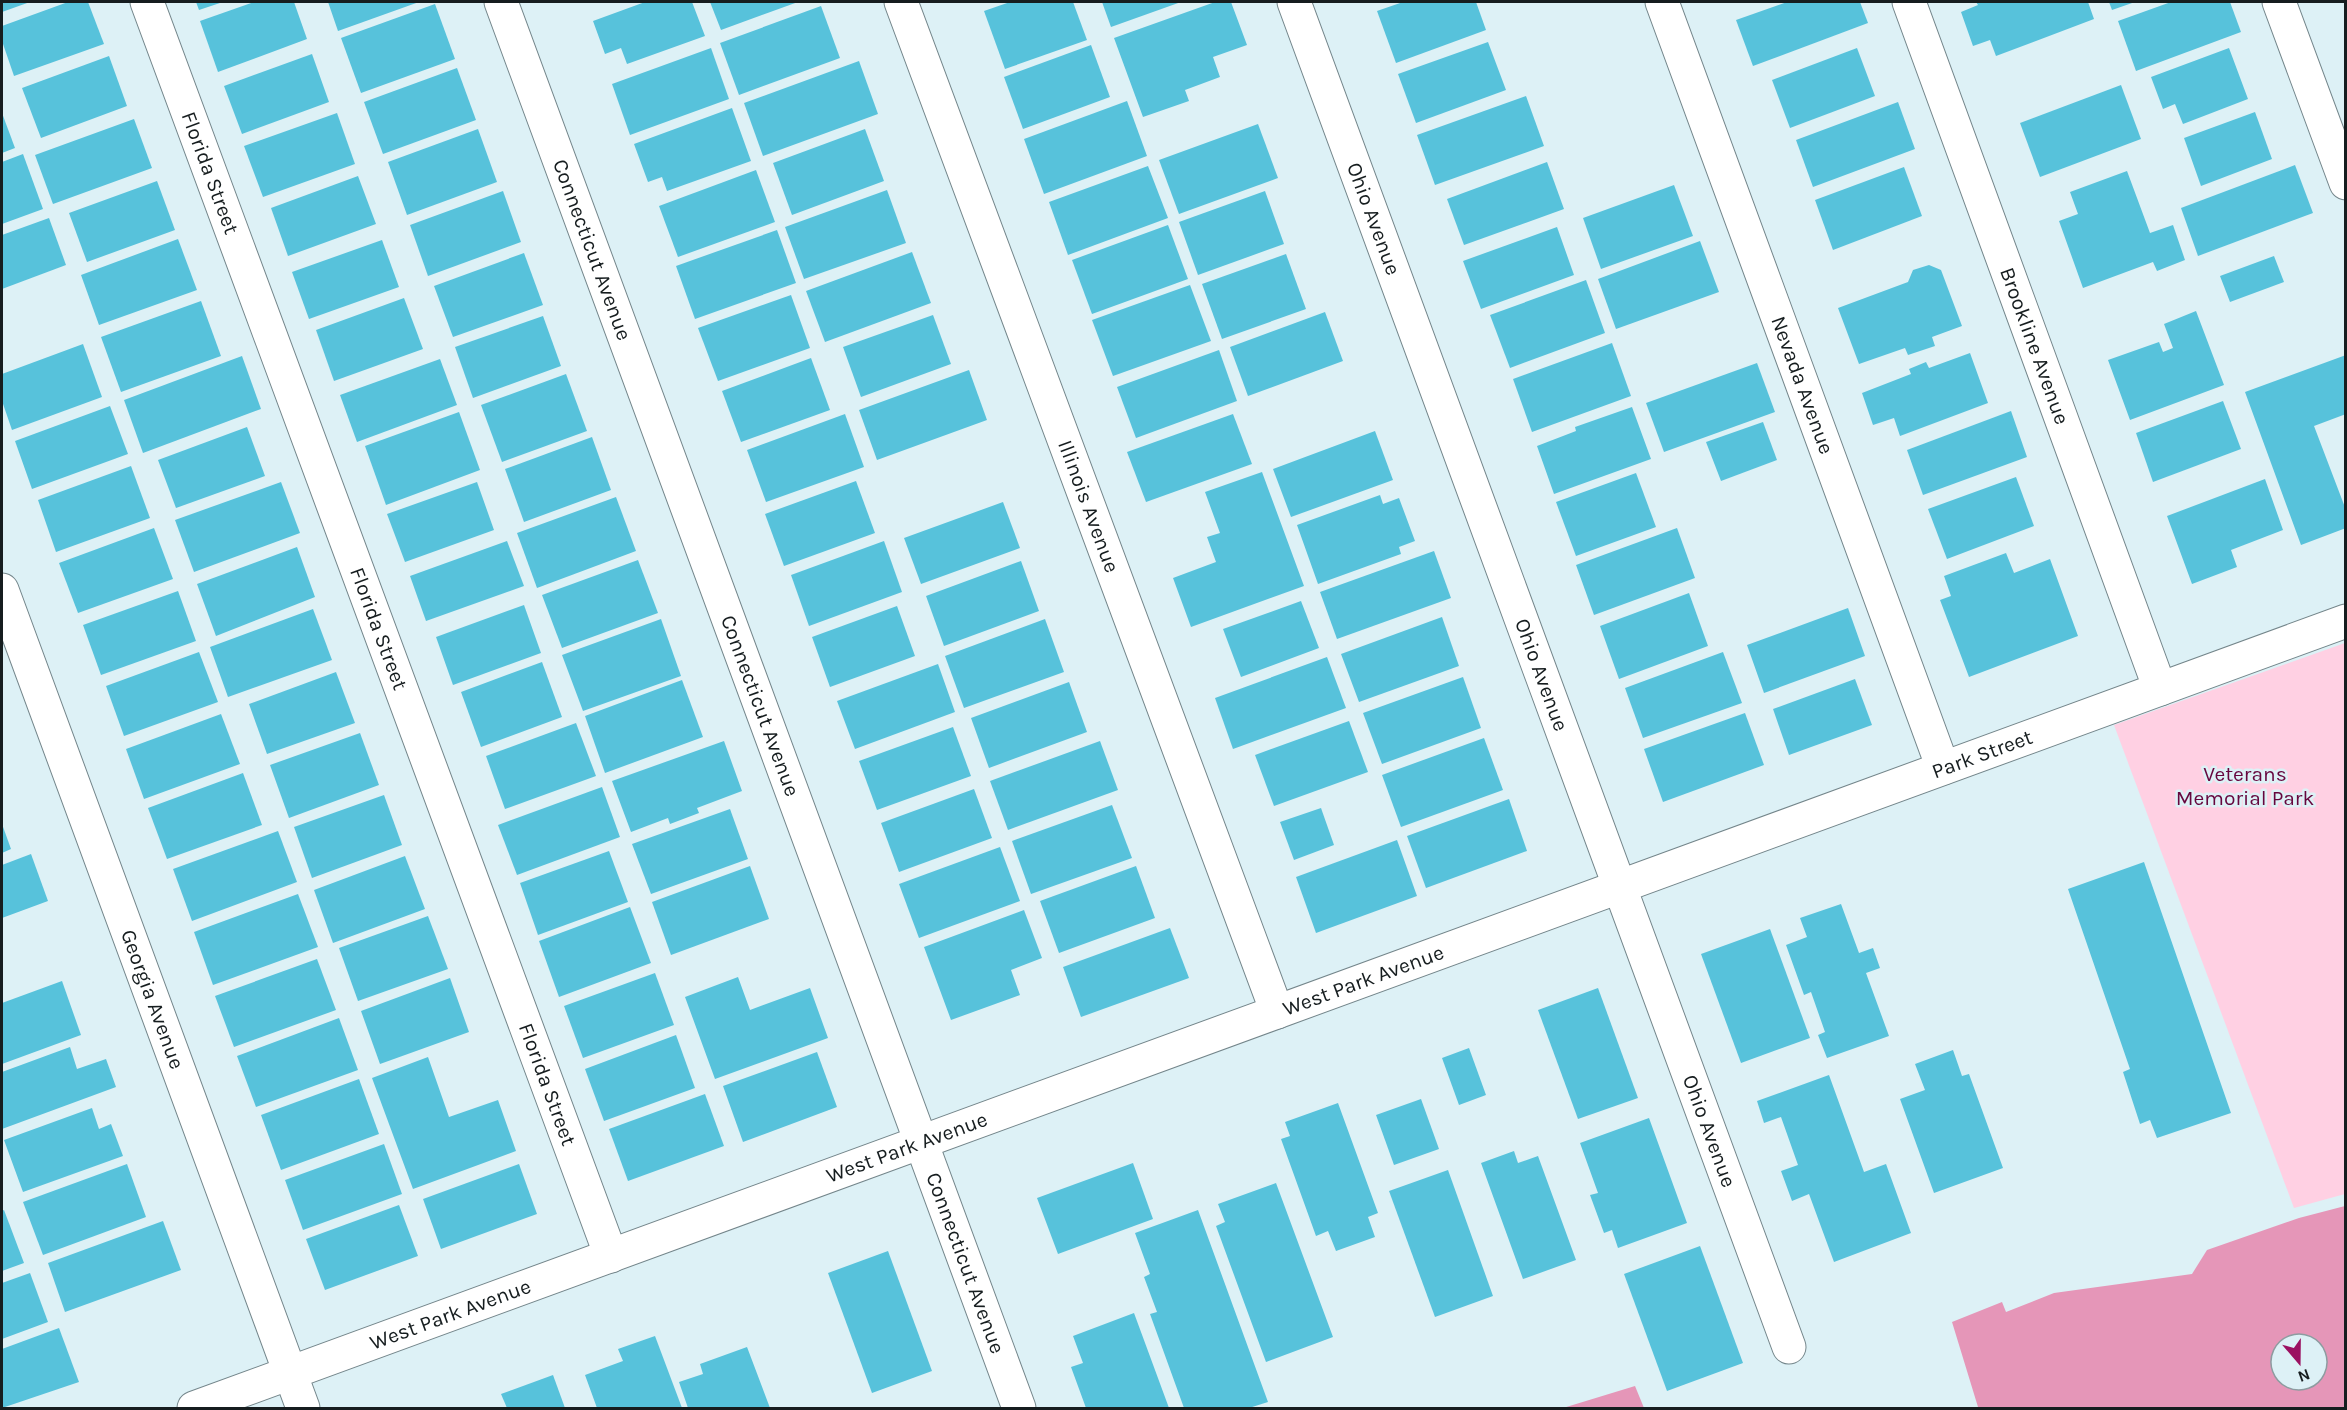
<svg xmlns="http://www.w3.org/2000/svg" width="2347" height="1410" font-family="Karla,sans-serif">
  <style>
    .green { fill: #ffd0e3 }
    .water { fill: #e596b8; fill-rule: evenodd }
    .building { fill: #57c2db }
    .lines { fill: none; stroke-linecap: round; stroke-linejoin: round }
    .street-casing { stroke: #74868b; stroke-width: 35 }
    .street { stroke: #fff; stroke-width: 33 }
    .labels { text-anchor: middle; stroke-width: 5; stroke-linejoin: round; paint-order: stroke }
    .street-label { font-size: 21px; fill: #161d1f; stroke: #ddf1f6 }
    .park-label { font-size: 21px; fill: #66063e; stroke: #ddf1f6 }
  </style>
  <rect width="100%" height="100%" fill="#ddf1f6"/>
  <polygon class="green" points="2345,643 2345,1194 2294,1208 2114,725"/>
  <g class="water">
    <path d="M2345,1206V1408H1976L1978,1407L1952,1322L2002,1302L2006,1312L2054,1293L2192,1274L2207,1250L2299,1218ZM2281,1344H2317V1380H2281Z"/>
    <polygon points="1635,1386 1644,1408 1563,1408"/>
  </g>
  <g class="building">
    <polygon points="2,2 30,2 2,12"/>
    <polygon points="68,2 88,2 104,44 14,76 2,41 2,26"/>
    <polygon points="196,2 223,2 199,10"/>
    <polygon points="254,2 294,2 307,39 218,72 200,21"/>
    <polygon points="328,2 419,2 338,31"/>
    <polygon points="645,2 692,2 705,36 627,64 621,48 605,54 593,21"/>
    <polygon points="710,2 798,2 721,30"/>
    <polygon points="1010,2 1073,2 1087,40 1005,69 984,11"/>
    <polygon points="1102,2 1181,2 1111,27"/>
    <polygon points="1215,2 1231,2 1247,45 1213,57 1220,77 1185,90 1189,101 1143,117 1114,38"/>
    <polygon points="1403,2 1476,2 1486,30 1396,63 1377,11"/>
    <polygon points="1787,2 1860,2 1868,23 1753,66 1736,20"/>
    <polygon points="1976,2 2088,2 2094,19 1996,56 1990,40 1973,46 1961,12 1978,5"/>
    <polygon points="2109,2 2135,2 2112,10"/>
    <polygon points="2171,2 2230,2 2241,32 2136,71 2118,21"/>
    <polygon points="435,4 455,59 361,93 341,38"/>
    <polygon points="821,6 840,58 739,95 720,43"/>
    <polygon points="1488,42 1506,90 1416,123 1398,74"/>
    <polygon points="1091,45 1110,97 1023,129 1004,77"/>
    <polygon points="711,48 729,99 630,135 612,84"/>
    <polygon points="1857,48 1875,96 1790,128 1772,80"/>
    <polygon points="2229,48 2248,99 2183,124 2175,104 2163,109 2151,77"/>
    <polygon points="312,54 329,102 242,134 224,86"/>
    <polygon points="109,56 127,106 41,138 22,88"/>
    <polygon points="859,61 878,114 763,156 744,103"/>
    <polygon points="457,68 476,120 383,154 364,102"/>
    <polygon points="2121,85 2141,139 2040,177 2020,123"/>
    <polygon points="1526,96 1544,146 1435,185 1417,135"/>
    <polygon points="1127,101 1147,156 1044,194 1024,139"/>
    <polygon points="1898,102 1915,149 1813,187 1796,140"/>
    <polygon points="732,108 751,161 667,191 662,177 648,182 634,144"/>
    <polygon points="2255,112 2272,159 2201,186 2184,138"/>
    <polygon points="2,113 15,148 2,153"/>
    <polygon points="337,113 355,164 263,197 244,146"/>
    <polygon points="134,119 152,168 53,204 35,155"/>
    <polygon points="1258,124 1278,178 1179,214 1159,160"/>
    <polygon points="478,129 497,182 407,215 388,162"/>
    <polygon points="865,129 884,181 792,215 773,163"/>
    <polygon points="23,154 43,209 2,224 2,162"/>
    <polygon points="1547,162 1564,209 1464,245 1447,199"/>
    <polygon points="2295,165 2313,213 2198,256 2181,208"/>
    <polygon points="1148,166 1168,218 1068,255 1049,202"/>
    <polygon points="1904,167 1922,216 1833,250 1815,200"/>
    <polygon points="756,170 775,222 678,257 659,206"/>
    <polygon points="2127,171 2150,233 2173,225 2185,260 2157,271 2153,262 2083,288 2059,221 2078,214 2070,192"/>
    <polygon points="358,176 376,224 288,256 271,208"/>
    <polygon points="157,181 175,230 87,262 69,213"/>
    <polygon points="1674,185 1693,236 1601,269 1583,218"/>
    <polygon points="887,190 906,243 804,279 785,227"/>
    <polygon points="503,191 521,242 428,276 410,225"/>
    <polygon points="1265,191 1284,244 1198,275 1179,222"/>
    <polygon points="49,218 66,265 2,289 2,235"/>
    <polygon points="1168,225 1188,279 1092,314 1072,260"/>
    <polygon points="1557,227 1574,275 1481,309 1463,261"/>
    <polygon points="777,230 796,283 695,319 676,266"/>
    <polygon points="178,239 197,290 99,325 81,275"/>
    <polygon points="382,240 399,287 309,319 292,272"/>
    <polygon points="1700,241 1719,292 1616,329 1598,279"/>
    <polygon points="912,252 931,303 825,342 806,291"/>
    <polygon points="524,253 543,305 453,337 434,286"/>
    <polygon points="1286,254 1306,309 1222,339 1202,284"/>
    <polygon points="2274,256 2284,282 2230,302 2220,276"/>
    <polygon points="1929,265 1941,270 1962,326 1932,337 1935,346 1908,355 1905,348 1859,364 1838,308 1908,282 1913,270"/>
    <polygon points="1586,280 1605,333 1510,368 1490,315"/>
    <polygon points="1190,285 1211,341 1113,376 1092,320"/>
    <polygon points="791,295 810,348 718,381 698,328"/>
    <polygon points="404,298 423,349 334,381 316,330"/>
    <polygon points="201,301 221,356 121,392 101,337"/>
    <polygon points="2196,311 2224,385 2130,420 2108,360 2159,342 2163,352 2173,348 2164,324"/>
    <polygon points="1325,312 1343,361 1248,396 1230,347"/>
    <polygon points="933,315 951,364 861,397 843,347"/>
    <polygon points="543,316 561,366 473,398 455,347"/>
    <polygon points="1612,343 1631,396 1532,432 1513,379"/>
    <polygon points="83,344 102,397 12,430 2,401 2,374"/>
    <polygon points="1219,350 1237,401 1136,438 1117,387"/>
    <polygon points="1970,353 1988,403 1900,436 1894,418 1873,425 1862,393 1911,374 1909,369 1926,362 1929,368"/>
    <polygon points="2346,355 2346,414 2314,426 2346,510 2346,528 2301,545 2245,392"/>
    <polygon points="242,356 261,409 143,453 124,400"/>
    <polygon points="811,358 830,410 741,442 722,391"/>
    <polygon points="440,359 457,405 357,442 340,395"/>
    <polygon points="1757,363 1775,412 1664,452 1646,403"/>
    <polygon points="969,370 987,420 877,460 859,410"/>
    <polygon points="566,374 587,431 502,462 481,405"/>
    <polygon points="2223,401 2241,449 2153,482 2136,433"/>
    <polygon points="110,406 128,454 32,489 15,441"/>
    <polygon points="1632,407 1651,459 1554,494 1537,446 1576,431 1575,427"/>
    <polygon points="2011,411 2027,457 1923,495 1907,450"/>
    <polygon points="459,412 480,470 386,505 365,446"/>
    <polygon points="845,414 864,467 766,502 747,450"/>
    <polygon points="1233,414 1252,464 1146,502 1127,452"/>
    <polygon points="1763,422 1777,460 1721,481 1706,442"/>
    <polygon points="247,427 265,476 176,508 158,460"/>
    <polygon points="1375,431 1393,480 1291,517 1273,469"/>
    <polygon points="592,437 611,490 524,522 505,469"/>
    <polygon points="131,466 150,518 56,552 38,500"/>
    <polygon points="1262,472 1304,586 1191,627 1173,578 1216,562 1207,537 1220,533 1205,492"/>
    <polygon points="1636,473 1656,527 1576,556 1556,502"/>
    <polygon points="2016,477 2034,526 1947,559 1928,509"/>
    <polygon points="2265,479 2283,530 2231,550 2237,567 2192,584 2167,516"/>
    <polygon points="856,481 875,533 784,566 765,514"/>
    <polygon points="281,482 300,533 194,572 175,520"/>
    <polygon points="477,482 494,530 405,562 387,514"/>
    <polygon points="1380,495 1383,504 1399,498 1415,541 1399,547 1401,554 1318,584 1297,525"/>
    <polygon points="616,497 636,551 537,588 517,533"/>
    <polygon points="1003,502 1020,548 921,584 904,538"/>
    <polygon points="154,528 173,579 78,613 59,563"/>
    <polygon points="1677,528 1695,578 1594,615 1576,565"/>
    <polygon points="507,541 524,586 426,621 410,576"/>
    <polygon points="884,541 902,592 809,626 791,575"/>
    <polygon points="297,547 315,597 216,636 197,584"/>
    <polygon points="1434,551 1451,598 1337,639 1320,592"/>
    <polygon points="2006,553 2014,573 2050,559 2078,636 1969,677 1940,600 1951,596 1944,576"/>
    <polygon points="638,560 658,613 562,648 542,595"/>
    <polygon points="1021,561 1039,611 944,646 926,596"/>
    <polygon points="178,591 196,641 101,675 83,625"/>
    <polygon points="1689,593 1708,646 1619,679 1600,626"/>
    <polygon points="1301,601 1319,648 1241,677 1223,629"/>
    <polygon points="524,605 541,653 453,685 436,637"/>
    <polygon points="897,606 915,656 830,687 812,637"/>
    <polygon points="1848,608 1865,656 1764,693 1747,645"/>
    <polygon points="313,609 332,660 228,697 210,647"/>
    <polygon points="1442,617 1459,666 1359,702 1341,654"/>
    <polygon points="661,619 681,676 583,711 562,655"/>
    <polygon points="1045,619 1064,672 964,708 945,656"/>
    <polygon points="199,652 218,702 124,736 106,686"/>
    <polygon points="1723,652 1742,703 1643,738 1625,688"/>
    <polygon points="1327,657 1346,708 1233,749 1215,698"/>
    <polygon points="542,662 562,717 481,747 461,692"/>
    <polygon points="938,664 955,712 855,749 837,701"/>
    <polygon points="336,672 355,723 267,754 249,704"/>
    <polygon points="1463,677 1481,728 1382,764 1363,713"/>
    <polygon points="1855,679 1872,725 1789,755 1773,709"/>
    <polygon points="682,680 703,737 605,773 585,716"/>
    <polygon points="1069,682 1087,732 989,768 971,718"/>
    <polygon points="1745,713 1764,765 1663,802 1644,749"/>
    <polygon points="221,714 240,764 144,799 126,749"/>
    <polygon points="1349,721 1368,772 1274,806 1255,755"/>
    <polygon points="576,723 596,776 505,809 486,756"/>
    <polygon points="953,727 971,776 877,810 859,761"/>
    <polygon points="360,733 379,785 289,818 270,765"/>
    <polygon points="1484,738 1503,790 1401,827 1382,775"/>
    <polygon points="724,741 742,791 697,808 699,813 670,824 668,818 631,832 612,781"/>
    <polygon points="1100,741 1118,790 1008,830 990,781"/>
    <polygon points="243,773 262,825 167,859 148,808"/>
    <polygon points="602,787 620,837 517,875 498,825"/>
    <polygon points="974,789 992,838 899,872 881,823"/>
    <polygon points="384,795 402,845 312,878 294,827"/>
    <polygon points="1509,799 1527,851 1426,888 1407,836"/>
    <polygon points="1112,805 1132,858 1031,894 1012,841"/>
    <polygon points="1321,808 1334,845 1294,860 1280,822"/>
    <polygon points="730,809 748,859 651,894 632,844"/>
    <polygon points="2,824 11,849 2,853"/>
    <polygon points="278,831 297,882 192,921 173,869"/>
    <polygon points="1397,840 1417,896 1316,933 1296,877"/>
    <polygon points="1000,847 1020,901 919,938 899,884"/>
    <polygon points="609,851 628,902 538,935 520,883"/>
    <polygon points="31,854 48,901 2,918 2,865"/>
    <polygon points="405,856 425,909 333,943 314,890"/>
    <polygon points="2144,862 2231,1113 2157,1138 2150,1120 2140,1124 2123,1072 2130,1069 2068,889"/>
    <polygon points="750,866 769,919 671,955 652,902"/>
    <polygon points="1136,866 1155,918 1059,953 1040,901"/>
    <polygon points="298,894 318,947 213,985 194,932"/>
    <polygon points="1841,904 1859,953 1873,948 1880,968 1866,973 1889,1036 1827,1058 1818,1035 1825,1032 1811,992 1804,995 1786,945 1807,937 1800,918"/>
    <polygon points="630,907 651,963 559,997 539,941"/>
    <polygon points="1024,910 1042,958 1011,970 1020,995 951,1020 924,947"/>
    <polygon points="428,916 448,969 358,1001 339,948"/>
    <polygon points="1170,928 1189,978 1081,1017 1063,967"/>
    <polygon points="1770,929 1810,1038 1741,1063 1701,954"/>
    <polygon points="317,959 336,1010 234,1047 215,996"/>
    <polygon points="655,973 674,1025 583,1058 564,1006"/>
    <polygon points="738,977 750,1010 810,988 828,1038 715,1079 685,997"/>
    <polygon points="450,978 469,1032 380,1064 361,1011"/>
    <polygon points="62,981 81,1035 2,1064 2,1003"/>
    <polygon points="1598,988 1638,1098 1578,1119 1538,1010"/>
    <polygon points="339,1018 358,1070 256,1107 237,1056"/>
    <polygon points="676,1035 695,1088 604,1121 585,1069"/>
    <polygon points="70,1047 77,1069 106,1059 116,1087 2,1129 2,1072"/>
    <polygon points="1469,1048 1486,1095 1459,1105 1442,1058"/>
    <polygon points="1953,1050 1962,1076 1969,1074 2003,1168 1934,1193 1900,1099 1925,1090 1915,1064"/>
    <polygon points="817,1052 837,1107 743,1142 723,1086"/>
    <polygon points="428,1057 449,1117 498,1100 516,1151 413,1189 372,1078"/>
    <polygon points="1829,1075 1864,1172 1886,1164 1911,1233 1834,1262 1809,1194 1792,1201 1781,1171 1798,1165 1781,1117 1764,1123 1757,1101"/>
    <polygon points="359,1079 379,1134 281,1170 261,1115"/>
    <polygon points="705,1094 724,1146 628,1181 609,1129"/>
    <polygon points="1421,1099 1439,1149 1394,1165 1376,1115"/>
    <polygon points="1338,1103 1378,1213 1368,1217 1375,1237 1336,1251 1328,1231 1316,1236 1281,1139 1290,1136 1285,1122"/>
    <polygon points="92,1108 99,1129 111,1124 123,1156 23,1192 4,1140"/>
    <polygon points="1649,1118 1687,1223 1618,1248 1612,1230 1604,1233 1590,1195 1598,1193 1580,1143"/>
    <polygon points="384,1144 402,1194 303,1230 285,1180"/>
    <polygon points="1514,1151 1518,1163 1538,1156 1576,1260 1523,1279 1481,1163"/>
    <polygon points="1133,1163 1153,1219 1058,1254 1037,1198"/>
    <polygon points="127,1164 146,1217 43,1255 23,1202"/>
    <polygon points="519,1164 537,1214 441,1249 423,1199"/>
    <polygon points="1448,1170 1493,1296 1435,1317 1389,1191"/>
    <polygon points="1276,1183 1333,1337 1266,1362 1216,1226 1225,1222 1218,1204"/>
    <polygon points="399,1205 418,1256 325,1290 306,1239"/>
    <polygon points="4,1210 24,1263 2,1271 2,1211"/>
    <polygon points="1198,1210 1268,1402 1249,1408 1184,1408 1150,1314 1157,1312 1144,1277 1150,1274 1135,1233"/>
    <polygon points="163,1221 181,1270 65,1312 48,1263"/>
    <polygon points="1700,1246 1743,1363 1667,1391 1624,1274"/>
    <polygon points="888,1251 932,1371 872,1393 828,1273"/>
    <polygon points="30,1273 48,1322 2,1339 2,1283"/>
    <polygon points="1134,1313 1169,1408 1086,1408 1071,1367 1083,1363 1073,1336"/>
    <polygon points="59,1328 79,1382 2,1408 2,1349"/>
    <polygon points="655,1336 682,1408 597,1408 585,1375 623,1361 618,1349"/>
    <polygon points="747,1347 770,1408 688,1408 679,1382 703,1374 700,1364"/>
    <polygon points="553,1375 565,1408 507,1408 501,1394"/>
  </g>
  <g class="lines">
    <defs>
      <g id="street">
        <path id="s1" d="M147,2L611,1256"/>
        <path id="s2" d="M501,2L1019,1408"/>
        <path id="s3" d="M901,2L1277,1012"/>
        <path id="s4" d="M1294,2L1789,1347"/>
        <path id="s5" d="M1662,2L1943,768"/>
        <path id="s6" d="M1909,2L2160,689"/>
        <polyline points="2279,2 2346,183"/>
        <path id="s7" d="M2,590L303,1408"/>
        <path id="s8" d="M194,1408L2346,621"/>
      </g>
    </defs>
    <use href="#street" class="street-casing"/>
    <use href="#street" class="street"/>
  </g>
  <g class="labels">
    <g class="street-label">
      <text dy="7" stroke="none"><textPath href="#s1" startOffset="182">Florida Street</textPath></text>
      <text dy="7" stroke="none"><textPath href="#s4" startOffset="231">Ohio Avenue</textPath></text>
      <text dy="7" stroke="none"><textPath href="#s2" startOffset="264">Connecticut Avenue</textPath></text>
      <text dy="7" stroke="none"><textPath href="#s6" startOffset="366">Brookline Avenue</textPath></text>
      <text dy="7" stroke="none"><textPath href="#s5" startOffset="408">Nevada Avenue</textPath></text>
      <text dy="7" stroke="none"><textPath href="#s3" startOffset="538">Illinois Avenue</textPath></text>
      <text dy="7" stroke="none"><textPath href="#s1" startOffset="668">Florida Street</textPath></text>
      <text dy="7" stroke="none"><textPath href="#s4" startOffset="717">Ohio Avenue</textPath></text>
      <text dy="7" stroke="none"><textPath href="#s2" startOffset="750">Connecticut Avenue</textPath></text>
      <text dy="7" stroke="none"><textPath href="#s8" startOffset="1904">Park Street</textPath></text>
      <text dy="7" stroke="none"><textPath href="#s8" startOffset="1245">West Park Avenue</textPath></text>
      <text dy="7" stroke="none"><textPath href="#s7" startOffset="436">Georgia Avenue</textPath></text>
      <text dy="7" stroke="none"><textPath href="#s1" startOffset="1154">Florida Street</textPath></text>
      <text dy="7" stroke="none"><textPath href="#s4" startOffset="1203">Ohio Avenue</textPath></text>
      <text dy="7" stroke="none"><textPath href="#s8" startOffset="759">West Park Avenue</textPath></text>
      <text dy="7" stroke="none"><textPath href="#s2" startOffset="1344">Connecticut Avenue</textPath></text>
      <text dy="7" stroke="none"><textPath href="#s8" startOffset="273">West Park Avenue</textPath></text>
    </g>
    <g class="park-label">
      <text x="2245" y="781">Veterans<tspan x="2245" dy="24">Memorial Park</tspan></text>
    </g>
  </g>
  <rect width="2347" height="1410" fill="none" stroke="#161d1f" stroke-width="6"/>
  <g transform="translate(2299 1362) rotate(160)"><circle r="28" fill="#ddf1f6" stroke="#8d9ca0" stroke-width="1.5"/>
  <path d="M0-4.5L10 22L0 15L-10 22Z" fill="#9b1161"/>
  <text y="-9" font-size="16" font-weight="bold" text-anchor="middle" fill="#161d1f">N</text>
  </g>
</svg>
